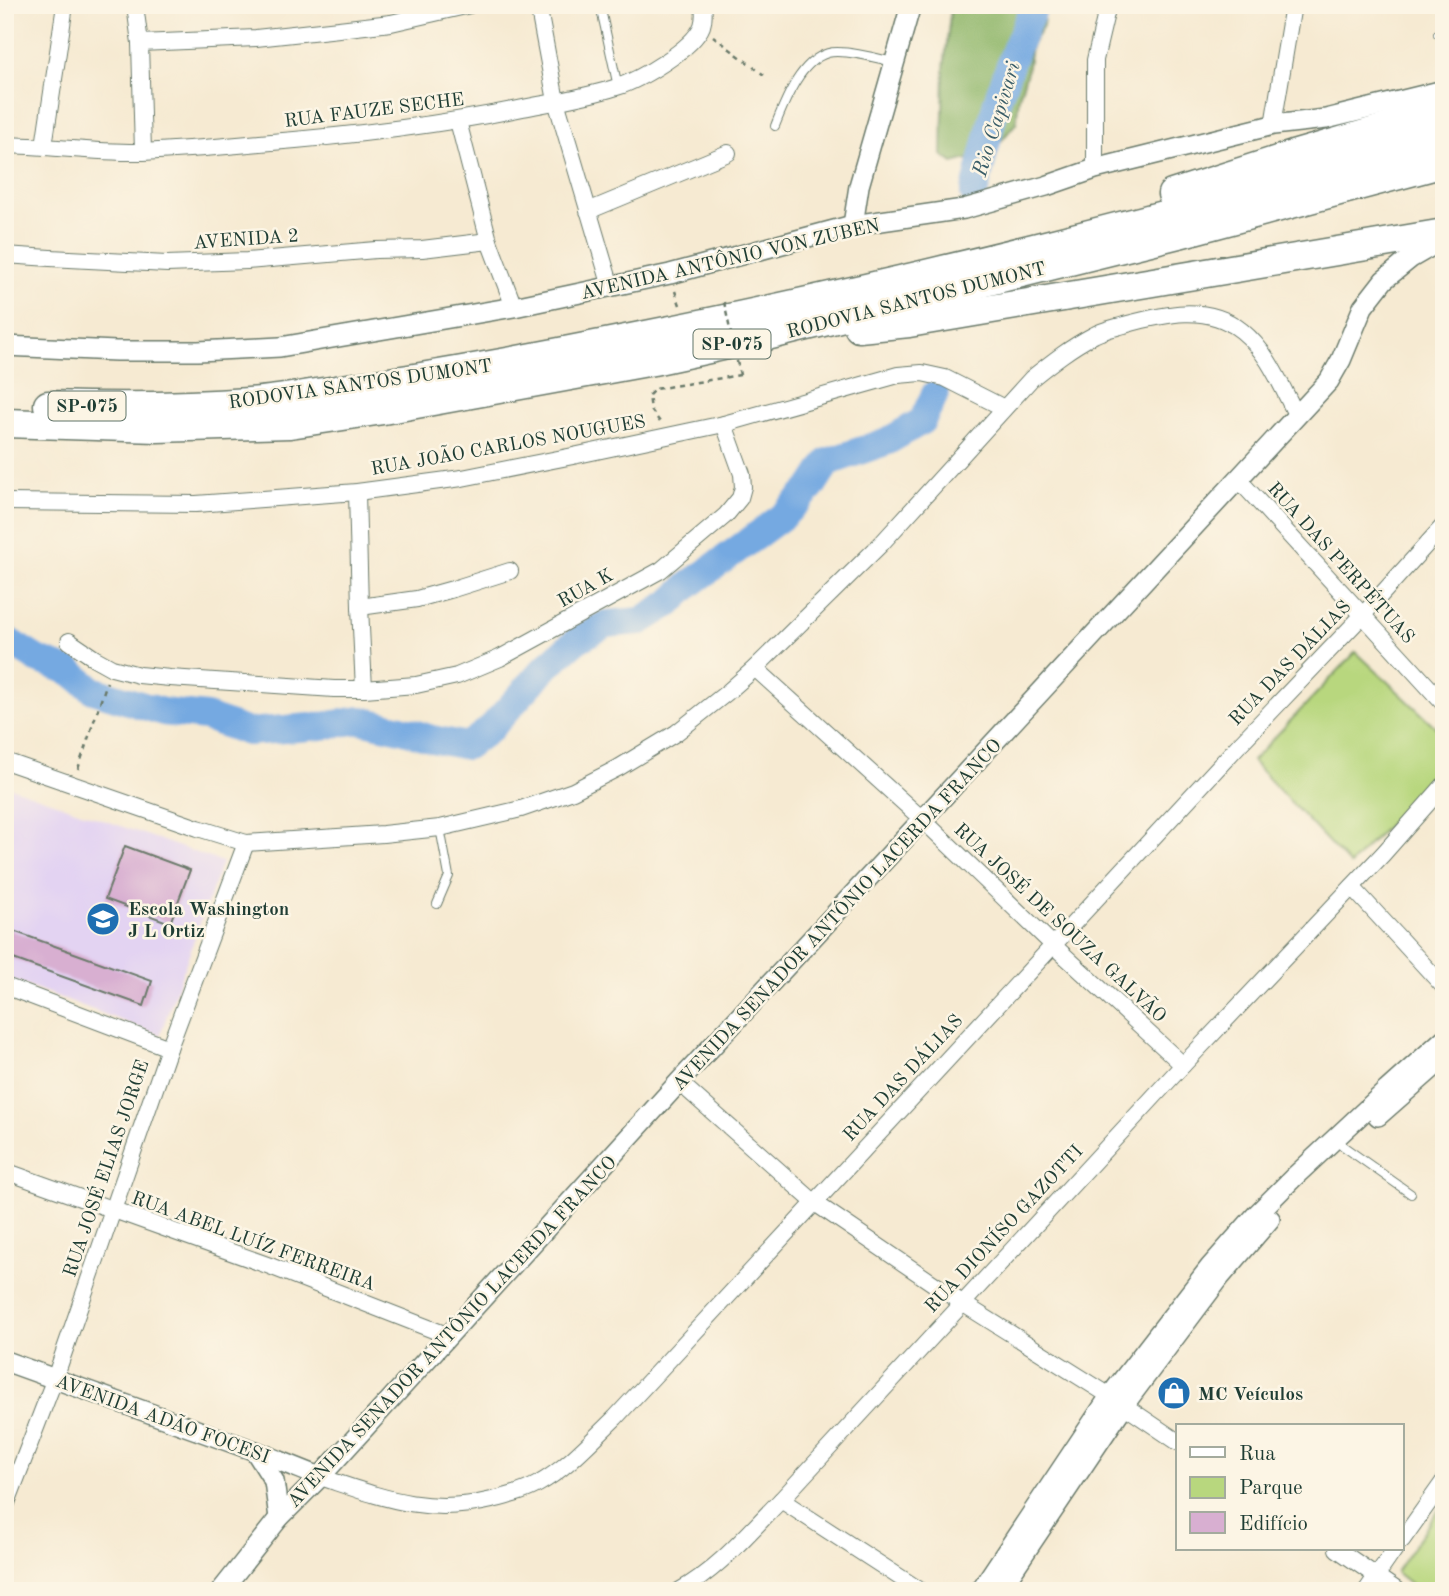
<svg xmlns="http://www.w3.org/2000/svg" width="1449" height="1596" font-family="'Old Standard TT',serif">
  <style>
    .built { fill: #e3d3f2 }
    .green { fill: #b8d77e; stroke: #6c8a59; stroke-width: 2 }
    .forest { fill: #92b86d; stroke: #587a50; stroke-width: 2 }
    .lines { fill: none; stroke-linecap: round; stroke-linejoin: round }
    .river { stroke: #74a9e1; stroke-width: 28 }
    .building { fill: #d8afd1 }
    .service-casing { stroke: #6a7a6b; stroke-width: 10 }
    .minor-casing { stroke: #6a7a6b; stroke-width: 18 }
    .tertiary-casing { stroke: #6a7a6b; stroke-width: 22 }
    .motorway-casing { stroke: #6a7a6b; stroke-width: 31 }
    .path { stroke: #6a7a6b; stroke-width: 2.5; stroke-dasharray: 5 5; stroke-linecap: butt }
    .service { stroke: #fff; stroke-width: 8 }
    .minor { stroke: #fff; stroke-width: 16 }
    .tertiary { stroke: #fff; stroke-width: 19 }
    .motorway { stroke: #fff; stroke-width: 28 }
    .path-bridge { stroke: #6a7a6b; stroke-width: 2.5; stroke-dasharray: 5 5; stroke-linecap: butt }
    .labels { text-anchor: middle; stroke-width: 5; stroke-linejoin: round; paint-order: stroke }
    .shield { fill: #fcf5e5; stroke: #617469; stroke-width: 2 }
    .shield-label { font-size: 18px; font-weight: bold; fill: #1f3d34 }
    .street-label { font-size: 19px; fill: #1f3d34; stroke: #fcf5e5 }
    .poi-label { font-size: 19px; font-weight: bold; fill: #1f3d34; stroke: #fcf5e5; text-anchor: start }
    .water-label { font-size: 21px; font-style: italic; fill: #395d68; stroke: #fcf5e5 }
  </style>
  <rect width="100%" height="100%" fill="#fcf5e5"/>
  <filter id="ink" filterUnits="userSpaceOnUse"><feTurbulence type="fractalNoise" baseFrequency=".0143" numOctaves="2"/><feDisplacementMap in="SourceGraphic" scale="14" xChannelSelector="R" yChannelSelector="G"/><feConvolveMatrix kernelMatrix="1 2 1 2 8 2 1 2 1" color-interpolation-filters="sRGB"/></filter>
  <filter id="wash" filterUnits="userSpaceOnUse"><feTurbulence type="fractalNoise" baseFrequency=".00686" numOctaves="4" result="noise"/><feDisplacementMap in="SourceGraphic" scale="28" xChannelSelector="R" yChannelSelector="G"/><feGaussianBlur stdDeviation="1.57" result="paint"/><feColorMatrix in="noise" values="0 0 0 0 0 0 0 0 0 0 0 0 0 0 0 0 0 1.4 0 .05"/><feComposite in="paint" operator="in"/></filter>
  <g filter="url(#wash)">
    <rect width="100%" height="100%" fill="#f6ead2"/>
    <polygon class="built" points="5,785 222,862 160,1035 5,977"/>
    <g class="green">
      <polygon points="1356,652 1444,735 1444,766 1350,865 1252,761"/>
      <polygon points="1444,1502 1444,1591 1420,1591 1396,1572"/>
    </g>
    <polygon class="forest" points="951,5 1045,5 1043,26 1031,46 1027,72 1019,97 1016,123 998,145 976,157 953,163 942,155 944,69"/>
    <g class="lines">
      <g class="river">
        <polyline points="974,194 997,101 1016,48 1035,5"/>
        <polyline points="5,639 37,659 71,672 93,690 163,712 206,717 248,732 322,726 360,720 401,729 432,739 467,746 489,730 546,667 577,640 606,624 641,621 670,603 689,585 783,516 812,487 828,462 888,441 922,421 935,394"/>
      </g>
    </g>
    <g id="blocks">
      <g class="building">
        <polygon points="125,846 190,870 170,923 105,899"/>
        <polygon points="5,928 152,981 144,1006 5,956"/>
      </g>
    </g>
  </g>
  <g filter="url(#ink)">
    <use href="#blocks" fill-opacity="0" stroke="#6a7a6b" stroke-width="2"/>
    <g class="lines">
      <defs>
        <g id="service">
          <polyline points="600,5 618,87"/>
          <polyline points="1438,34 1444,38"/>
          <path d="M775,126C785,101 800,61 828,53C843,49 877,58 893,62"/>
          <polyline points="437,904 449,876 440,828"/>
          <polyline points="1343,1146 1411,1194"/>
        </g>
        <g id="minor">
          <polyline points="135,5 140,43 143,152"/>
          <polyline points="538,5 556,101 611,287"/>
          <polyline points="140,43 256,38 339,29 391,23 470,5"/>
          <polyline points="458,121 489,241 514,307"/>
          <polyline points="1273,125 1293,5"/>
          <path d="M5,145C51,146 97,153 143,152C182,150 221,147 260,143C348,136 436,126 523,108C554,102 586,97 617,87C639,80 693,49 702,26C704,20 704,12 703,5"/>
          <polyline points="44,146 65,5"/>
          <polyline points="1095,169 1095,60 1108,5"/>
          <polyline points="588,211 728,153"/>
          <polyline points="5,255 50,258 167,264 247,261 376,250 422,249 489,241"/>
          <polyline points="1238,479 1444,704"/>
          <polyline points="357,492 360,607 364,689"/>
          <polyline points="5,502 196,504 357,492 462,478 573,456 724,424 898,375 922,373 945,378 1004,408"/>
          <polyline points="360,607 417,599 453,589 510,571"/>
          <polyline points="69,641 94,658 112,668 139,675 170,678 334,689 364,689 416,685 457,676 500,658 661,570 726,515 740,498 743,487 742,474 724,424"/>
          <polyline points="755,668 923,820 1053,945 1183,1065"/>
          <path d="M5,761L198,828L246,843L383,834L440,828L521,809L573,791L618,768L676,733L729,691L755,668L881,544L1032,378C1052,362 1071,347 1094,335C1103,330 1114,328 1124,325C1164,314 1207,303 1242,331C1269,353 1281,386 1297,416"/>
          <polyline points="1352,887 1444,987"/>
          <polyline points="5,986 169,1048"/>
          <polyline points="679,1082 815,1203 962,1303 1110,1396 1178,1442"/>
          <polyline points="5,1171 270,1266 449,1336"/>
          <path d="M320,1477C381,1497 426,1516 492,1500C508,1496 524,1492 538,1484C567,1468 591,1441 615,1418L1237,747L1362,616L1444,525"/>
          <polyline points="781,1500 921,1591"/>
          <polyline points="5,1508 55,1378 169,1048 246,843"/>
          <polyline points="1402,1540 1444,1481"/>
          <polyline points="1337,1549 1398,1591"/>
          <path d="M679,1591C719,1569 749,1532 781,1500L1183,1065L1383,854L1444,785"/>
          <polyline points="1366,1591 1395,1549"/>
        </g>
        <g id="tertiary">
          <polyline points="853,225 859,186 911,5"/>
          <polyline points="5,346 116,351 198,351 280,347 514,307 670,274 853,225 964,209 1046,186 1095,169 1273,125 1326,119 1444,90"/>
          <polyline points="1378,1116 1444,1058"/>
          <polyline points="5,1361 255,1451 320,1477"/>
          <polyline points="255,1451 274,1481 279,1518"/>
          <polyline points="221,1591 279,1518 320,1477 679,1082 1329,381 1341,360 1363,307 1384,280 1411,258 1444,239"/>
          <polyline points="980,1591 1110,1396 1210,1267 1256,1215 1293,1178 1387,1090 1444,1039"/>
          <polyline points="999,1591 1124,1405 1221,1276 1270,1219"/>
        </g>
        <g id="motorway">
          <polyline points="1172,194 1293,155 1444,111"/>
          <polyline points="859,328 909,323 1444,233"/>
          <path d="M48,405C115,407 182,407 249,402C282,400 315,393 348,388C450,374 551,354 651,334C918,281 1182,212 1444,139"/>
          <polyline points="5,423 157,428 290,424 383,410 653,361 755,339 1183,233 1444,163"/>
        </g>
      </defs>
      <use href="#service" class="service-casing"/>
      <use href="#minor" class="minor-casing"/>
      <use href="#tertiary" class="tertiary-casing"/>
      <use href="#motorway" class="motorway-casing"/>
      <g class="path">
        <polyline points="713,36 764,75"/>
        <polyline points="675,291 680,305"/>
        <polyline points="660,422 651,410 649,395 655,389 740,375"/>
        <polyline points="78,769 107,682"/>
      </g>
      <use href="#service" class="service"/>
      <use href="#minor" class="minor"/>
      <use href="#tertiary" class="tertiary"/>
      <use href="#motorway" class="motorway"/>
      <polyline class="path-bridge" points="724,302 740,375"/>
    </g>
  </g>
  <defs>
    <symbol id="school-disc" viewBox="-11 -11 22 22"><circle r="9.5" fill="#1f6fb2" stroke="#fcf5e5"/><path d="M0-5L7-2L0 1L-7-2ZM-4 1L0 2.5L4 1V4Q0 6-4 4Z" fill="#fff"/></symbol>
    <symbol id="shop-disc" viewBox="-11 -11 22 22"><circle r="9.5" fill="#1f6fb2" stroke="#fcf5e5"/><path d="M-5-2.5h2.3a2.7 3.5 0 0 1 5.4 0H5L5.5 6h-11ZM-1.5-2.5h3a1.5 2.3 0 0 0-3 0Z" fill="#fff"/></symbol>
  </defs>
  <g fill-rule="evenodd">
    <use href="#school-disc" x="84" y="900" width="38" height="38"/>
    <use href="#shop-disc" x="1155" y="1374" width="38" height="38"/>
  </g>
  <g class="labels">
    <g class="shield">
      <rect x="693.5" y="329.5" width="77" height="29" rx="5"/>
      <rect x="48.5" y="391.5" width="77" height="29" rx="5"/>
    </g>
    <g class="shield-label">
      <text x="732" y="350">SP-075</text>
      <text x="87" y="412">SP-075</text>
    </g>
    <g class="street-label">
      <text transform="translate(374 109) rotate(-7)" y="7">RUA FAUZE SECHE</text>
      <text transform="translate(246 238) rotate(-4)" y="7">AVENIDA 2</text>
      <text transform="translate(730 258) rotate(-13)" y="7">AVENIDA ANTÔNIO VON ZUBEN</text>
      <text transform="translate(916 299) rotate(-14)" y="7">RODOVIA SANTOS DUMONT</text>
      <text transform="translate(360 383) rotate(-8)" y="7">RODOVIA SANTOS DUMONT</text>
      <text transform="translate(508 444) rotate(-10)" y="7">RUA JOÃO CARLOS NOUGUES</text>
      <text transform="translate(1342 562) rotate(48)" y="7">RUA DAS PERPÉTUAS</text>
      <text transform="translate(585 587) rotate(-29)" y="7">RUA K</text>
      <text transform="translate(1289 662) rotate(-46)" y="7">RUA DAS DÁLIAS</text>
      <text transform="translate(836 914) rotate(-47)" y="7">AVENIDA SENADOR ANTÔNIO LACERDA FRANCO</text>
      <text transform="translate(1061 922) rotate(43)" y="7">RUA JOSÉ DE SOUZA GALVÃO</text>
      <text transform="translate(902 1077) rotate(-47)" y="7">RUA DAS DÁLIAS</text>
      <text transform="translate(105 1168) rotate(-71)" y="7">RUA JOSÉ ELIAS JORGE</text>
      <text transform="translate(1003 1228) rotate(-47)" y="7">RUA DIONÍSO GAZOTTI</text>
      <text transform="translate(254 1240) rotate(20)" y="7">RUA ABEL LUÍZ FERREIRA</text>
      <text transform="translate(451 1331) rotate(-47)" y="7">AVENIDA SENADOR ANTÔNIO LACERDA FRANCO</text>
      <text transform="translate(163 1418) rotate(20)" y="7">AVENIDA ADÃO FOCESI</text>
    </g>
    <g class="poi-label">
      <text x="128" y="915">Escola Washington<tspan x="128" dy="22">J L Ortiz</tspan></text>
      <text x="1198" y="1400">MC Veículos</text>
    </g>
    <g class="water-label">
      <text transform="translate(996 119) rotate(-73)" y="7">Rio Capivari</text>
    </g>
  </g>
  <rect width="1449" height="1596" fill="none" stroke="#fcf5e5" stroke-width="28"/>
  <rect x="1176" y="1424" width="228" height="126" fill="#fcf5e5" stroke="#a4ab9e" stroke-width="2"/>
  <rect x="1190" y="1447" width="35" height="10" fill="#ffffff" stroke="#a4ab9e" stroke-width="2"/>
  <text x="1239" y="1460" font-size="21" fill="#1f3d34">Rua</text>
  <rect x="1190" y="1477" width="35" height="21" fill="#b8d77e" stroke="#a4ab9e" stroke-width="2"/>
  <text x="1239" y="1494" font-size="21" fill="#1f3d34">Parque</text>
  <rect x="1190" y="1512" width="35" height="21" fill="#d8afd1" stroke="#a4ab9e" stroke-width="2"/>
  <text x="1239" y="1530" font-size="21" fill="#1f3d34">Edifício</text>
</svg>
